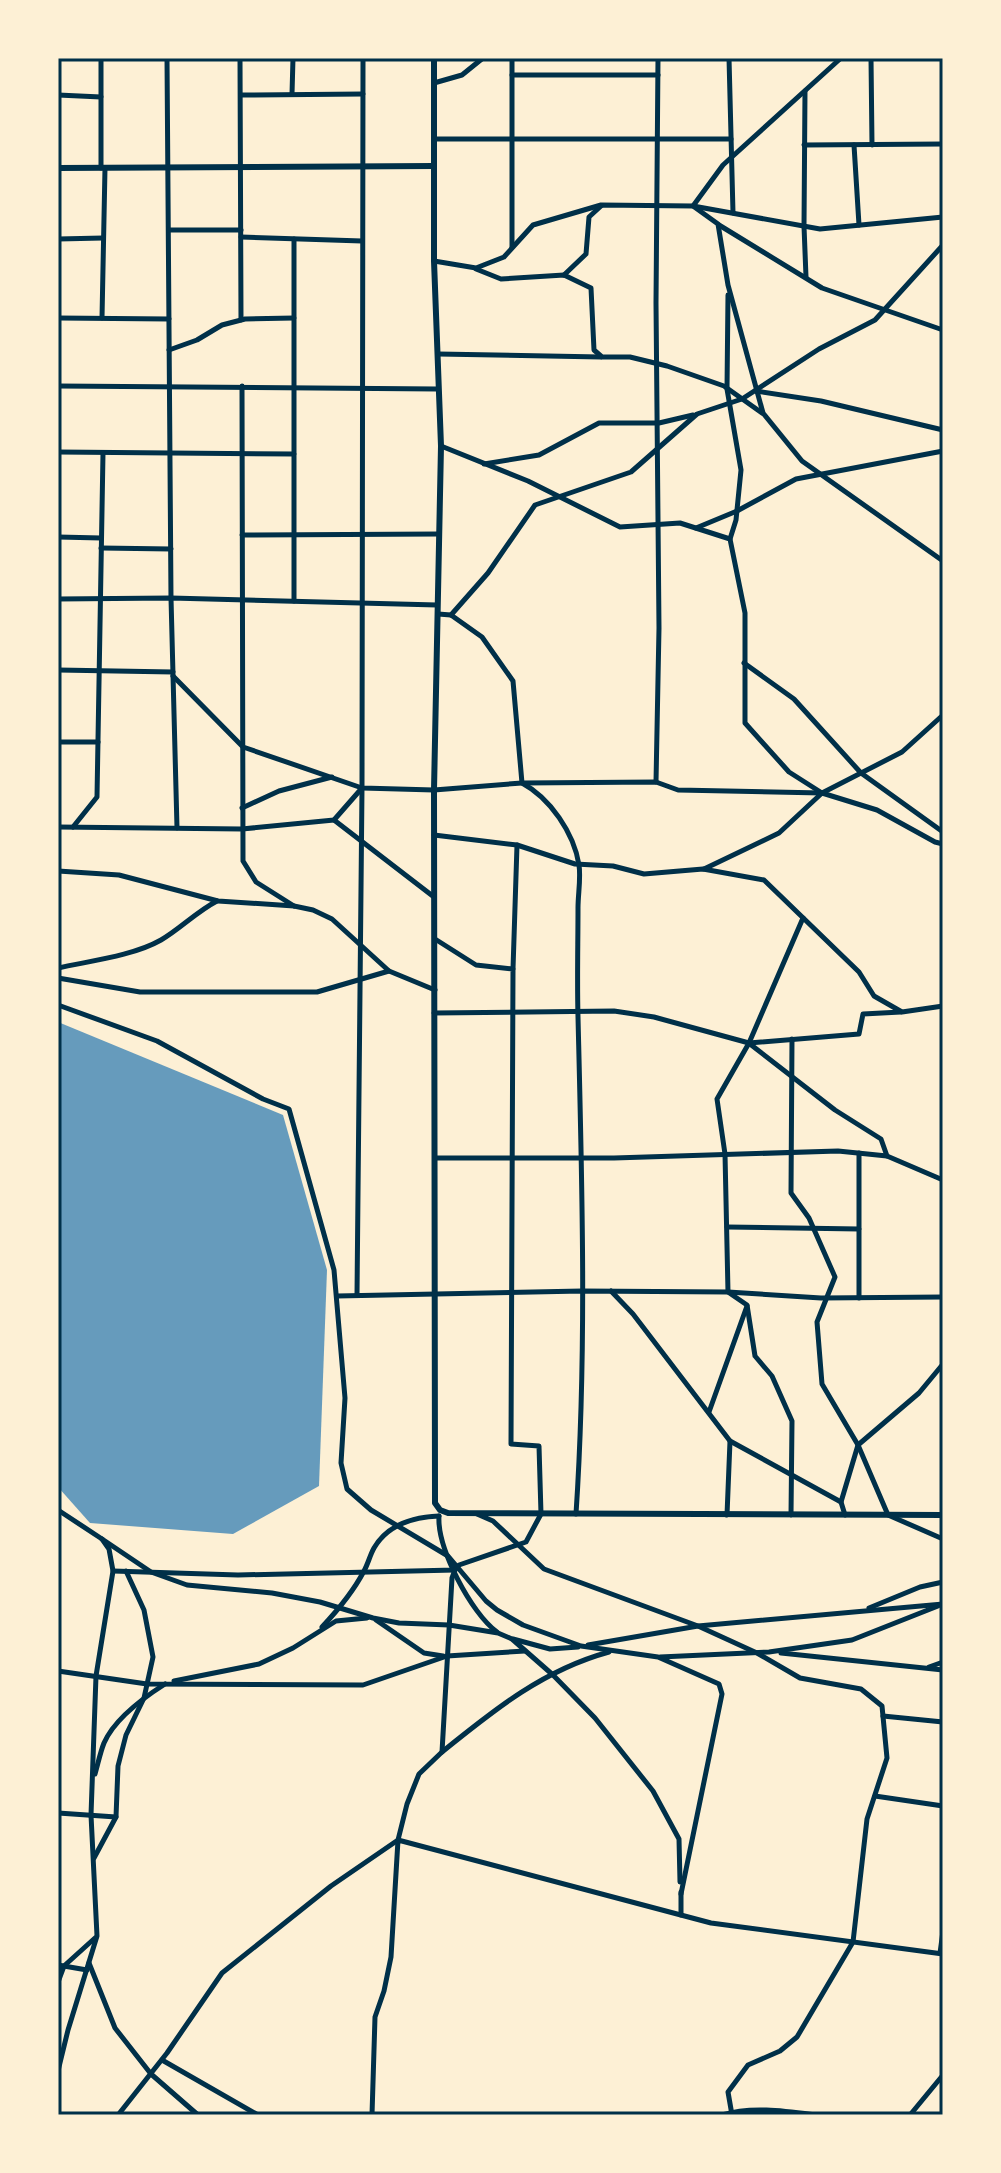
<svg xmlns="http://www.w3.org/2000/svg" width="1001" height="2173" font-family="'Fira Sans Condensed',sans-serif">
  <style>
    .water { fill: #669bbc }
    .lines { fill: none; stroke-linecap: round; stroke-linejoin: round }
    .minor { stroke: #003049; stroke-width: 5 }
    .tertiary { stroke: #003049; stroke-width: 6 }
    .neatline { fill: none; stroke: #003049; stroke-width: 3 }
  </style>
  <rect width="100%" height="100%" fill="#fdf0d5"/>
  <polygon class="water" points="58,1022 283,1115 327,1270 319,1486 233,1534 90,1523 58,1487"/>
  <g class="lines">
    <g class="minor">
      <polyline points="167,58 171,598 177,828"/>
      <polyline points="240,58 241,320"/>
      <polyline points="512,58 512,247"/>
      <polyline points="729,58 733,213"/>
      <polyline points="841,58 723,165 693,206 820,229 943,217"/>
      <polyline points="871,58 872,145"/>
      <polyline points="512,75 658,75"/>
      <polyline points="434,83 462,75 483,58"/>
      <polyline points="805,91 804,226 806,277"/>
      <polyline points="292,94 293,58"/>
      <polyline points="58,95 101,97"/>
      <polyline points="241,95 363,94"/>
      <polyline points="434,139 731,139"/>
      <polyline points="804,145 943,144"/>
      <polyline points="854,145 859,225"/>
      <polyline points="101,168 101,58"/>
      <polyline points="719,225 822,288 943,330"/>
      <polyline points="169,230 241,230"/>
      <polyline points="241,237 362,241"/>
      <polyline points="58,239 103,238"/>
      <polyline points="434,261 476,268 504,257 533,225 601,205 693,206 718,224 728,285 763,413 802,461 943,561"/>
      <polyline points="476,269 501,279 564,275 591,288 594,350 602,357 630,357 667,366 724,386 762,413"/>
      <polyline points="564,275 586,254 589,217 601,206"/>
      <polyline points="728,295 727,389 741,470 736,520 730,539"/>
      <polyline points="58,318 169,319"/>
      <polyline points="102,318 105,168"/>
      <polyline points="169,350 197,340 222,325 245,319 294,318"/>
      <polyline points="438,354 601,357"/>
      <polyline points="58,386 437,389"/>
      <polyline points="242,386 243,861 256,882 294,906"/>
      <polyline points="756,391 821,401 943,430"/>
      <polyline points="441,446 528,481 620,527 680,523 730,539 745,613 745,723 789,772 822,793"/>
      <polyline points="58,452 294,454"/>
      <polyline points="484,464 539,455 599,423 659,423 693,415"/>
      <polyline points="696,528 737,511 796,479 943,451"/>
      <polyline points="242,535 439,534"/>
      <polyline points="58,537 101,538"/>
      <polyline points="101,548 171,549"/>
      <polyline points="58,599 171,598 437,605"/>
      <polyline points="294,601 294,239"/>
      <path d="M438,614L451,615L482,637L513,681L522,783C550,798 574,833 579,865C581,878 578,894 578,908C578,944 577,980 578,1017C582,1182 587,1349 576,1514"/>
      <polyline points="451,615 488,573 535,505 631,472 697,414 742,399 819,349 875,320 943,245"/>
      <polyline points="744,663 794,699 861,773 943,832"/>
      <polyline points="58,670 173,672"/>
      <polyline points="173,676 243,747 362,788 434,790 522,783 656,782 678,790 822,793 877,810 935,842 943,844"/>
      <polyline points="58,742 98,742"/>
      <polyline points="656,782 659,628 656,303 658,58"/>
      <polyline points="242,808 279,791 332,777"/>
      <polyline points="334,820 434,897"/>
      <polyline points="58,827 242,829 334,820 362,788"/>
      <polyline points="73,827 97,797 103,453"/>
      <polyline points="434,835 517,845 575,864 613,866 644,874 703,869 764,880 859,972 874,996 902,1012 943,1006"/>
      <polyline points="704,869 779,833 822,793 902,752 943,715"/>
      <polyline points="58,871 119,875 218,901 294,906 313,910 332,919 389,971"/>
      <path d="M58,968C89,961 133,956 161,940C180,929 196,912 217,901"/>
      <polyline points="513,969 517,845"/>
      <polyline points="58,978 140,992 317,992 389,971 435,990"/>
      <polyline points="58,1005 157,1041 263,1099 289,1109 334,1270 345,1398 341,1463 347,1489 371,1510 448,1556 486,1601 497,1610 523,1625 581,1646 658,1657 719,1684 722,1694 681,1894"/>
      <polyline points="434,1013 614,1011 654,1017 749,1043 859,1034 863,1014 901,1012"/>
      <polyline points="792,1039 791,1193 809,1218 835,1277 817,1322 822,1384 858,1445 888,1515 943,1539"/>
      <polyline points="750,1044 835,1110 881,1139 887,1156"/>
      <polyline points="435,1158 614,1158 838,1151 887,1156 943,1180"/>
      <polyline points="727,1227 859,1229"/>
      <polyline points="611,1291 633,1314 730,1441 727,1515"/>
      <polyline points="357,1295 362,788 363,58"/>
      <polyline points="337,1296 582,1291 728,1292 821,1298 943,1297"/>
      <polyline points="859,1298 859,1153"/>
      <polyline points="709,1412 747,1306"/>
      <polyline points="730,1441 841,1502"/>
      <polyline points="58,1510 102,1539 109,1549 113,1571 96,1676 91,1815 97,1936 68,2030 58,2071"/>
      <polyline points="477,1514 493,1521 544,1569 698,1626 757,1653 800,1678 861,1689 882,1706 887,1758 867,1819 853,1942 797,2037 780,2051 748,2065 728,2092 732,2115"/>
      <polyline points="791,1515 792,1421 772,1376 755,1356 747,1305 728,1292 725,1154 717,1099 749,1043 803,918"/>
      <polyline points="845,1515 841,1502 858,1445 919,1393 943,1364"/>
      <path d="M439,1516C437,1548 471,1613 497,1632"/>
      <polyline points="102,1539 151,1572 187,1585 272,1593 320,1602 373,1618 399,1623 449,1625 498,1633 512,1639 553,1675 595,1718 653,1791 679,1839 680,1882"/>
      <polyline points="113,1571 238,1575 455,1570 459,1565 526,1542 541,1514 539,1446 511,1444 513,969 476,965 435,939"/>
      <polyline points="869,1608 920,1587 943,1582"/>
      <polyline points="376,1620 424,1653 443,1656"/>
      <path d="M322,1627C338,1610 353,1592 364,1571C368,1564 370,1555 374,1548C388,1524 413,1517 439,1516"/>
      <polyline points="513,1639 550,1649 578,1647"/>
      <polyline points="588,1645 698,1626 943,1604"/>
      <polyline points="781,1653 943,1670"/>
      <polyline points="660,1657 769,1652 852,1640 938,1606"/>
      <polyline points="929,1667 943,1662"/>
      <polyline points="58,1671 147,1684 363,1685 447,1656 525,1651"/>
      <polyline points="174,1681 259,1664 293,1648 336,1621 367,1618"/>
      <polyline points="883,1716 943,1722"/>
      <path d="M442,1752C494,1710 543,1670 609,1652"/>
      <path d="M95,1774C98,1764 100,1753 104,1743C115,1718 143,1698 165,1684"/>
      <polyline points="875,1796 943,1806"/>
      <polyline points="58,1813 116,1817"/>
      <polyline points="94,1858 116,1817 118,1766 126,1735 144,1698 153,1657 144,1610 126,1571"/>
      <polyline points="681,1892 681,1915"/>
      <polyline points="940,1953 943,1931"/>
      <polyline points="89,1963 115,2028 151,2074 198,2115"/>
      <polyline points="58,1965 87,1970"/>
      <polyline points="58,1982 64,1966 95,1938"/>
      <polyline points="162,2060 258,2115"/>
      <polyline points="118,2115 167,2053 222,1973 331,1886 398,1840 407,1804 419,1774 442,1752 452,1578 455,1570"/>
      <polyline points="372,2115 375,2017 384,1991 391,1957 398,1840 711,1923 943,1954"/>
      <path d="M722,2115C751,2106 785,2111 815,2115"/>
      <polyline points="910,2115 943,2075"/>
    </g>
    <g class="tertiary">
      <polyline points="434,58 434,261 441,446 434,790 435,1503 440,1510 448,1513 943,1515"/>
      <polyline points="58,168 434,166"/>
    </g>
  </g>
  <rect width="1001" height="2173" fill="none" stroke="#fdf0d5" stroke-width="120"/>
  <rect x="60" y="60" width="881" height="2053" class="neatline"/>
</svg>
